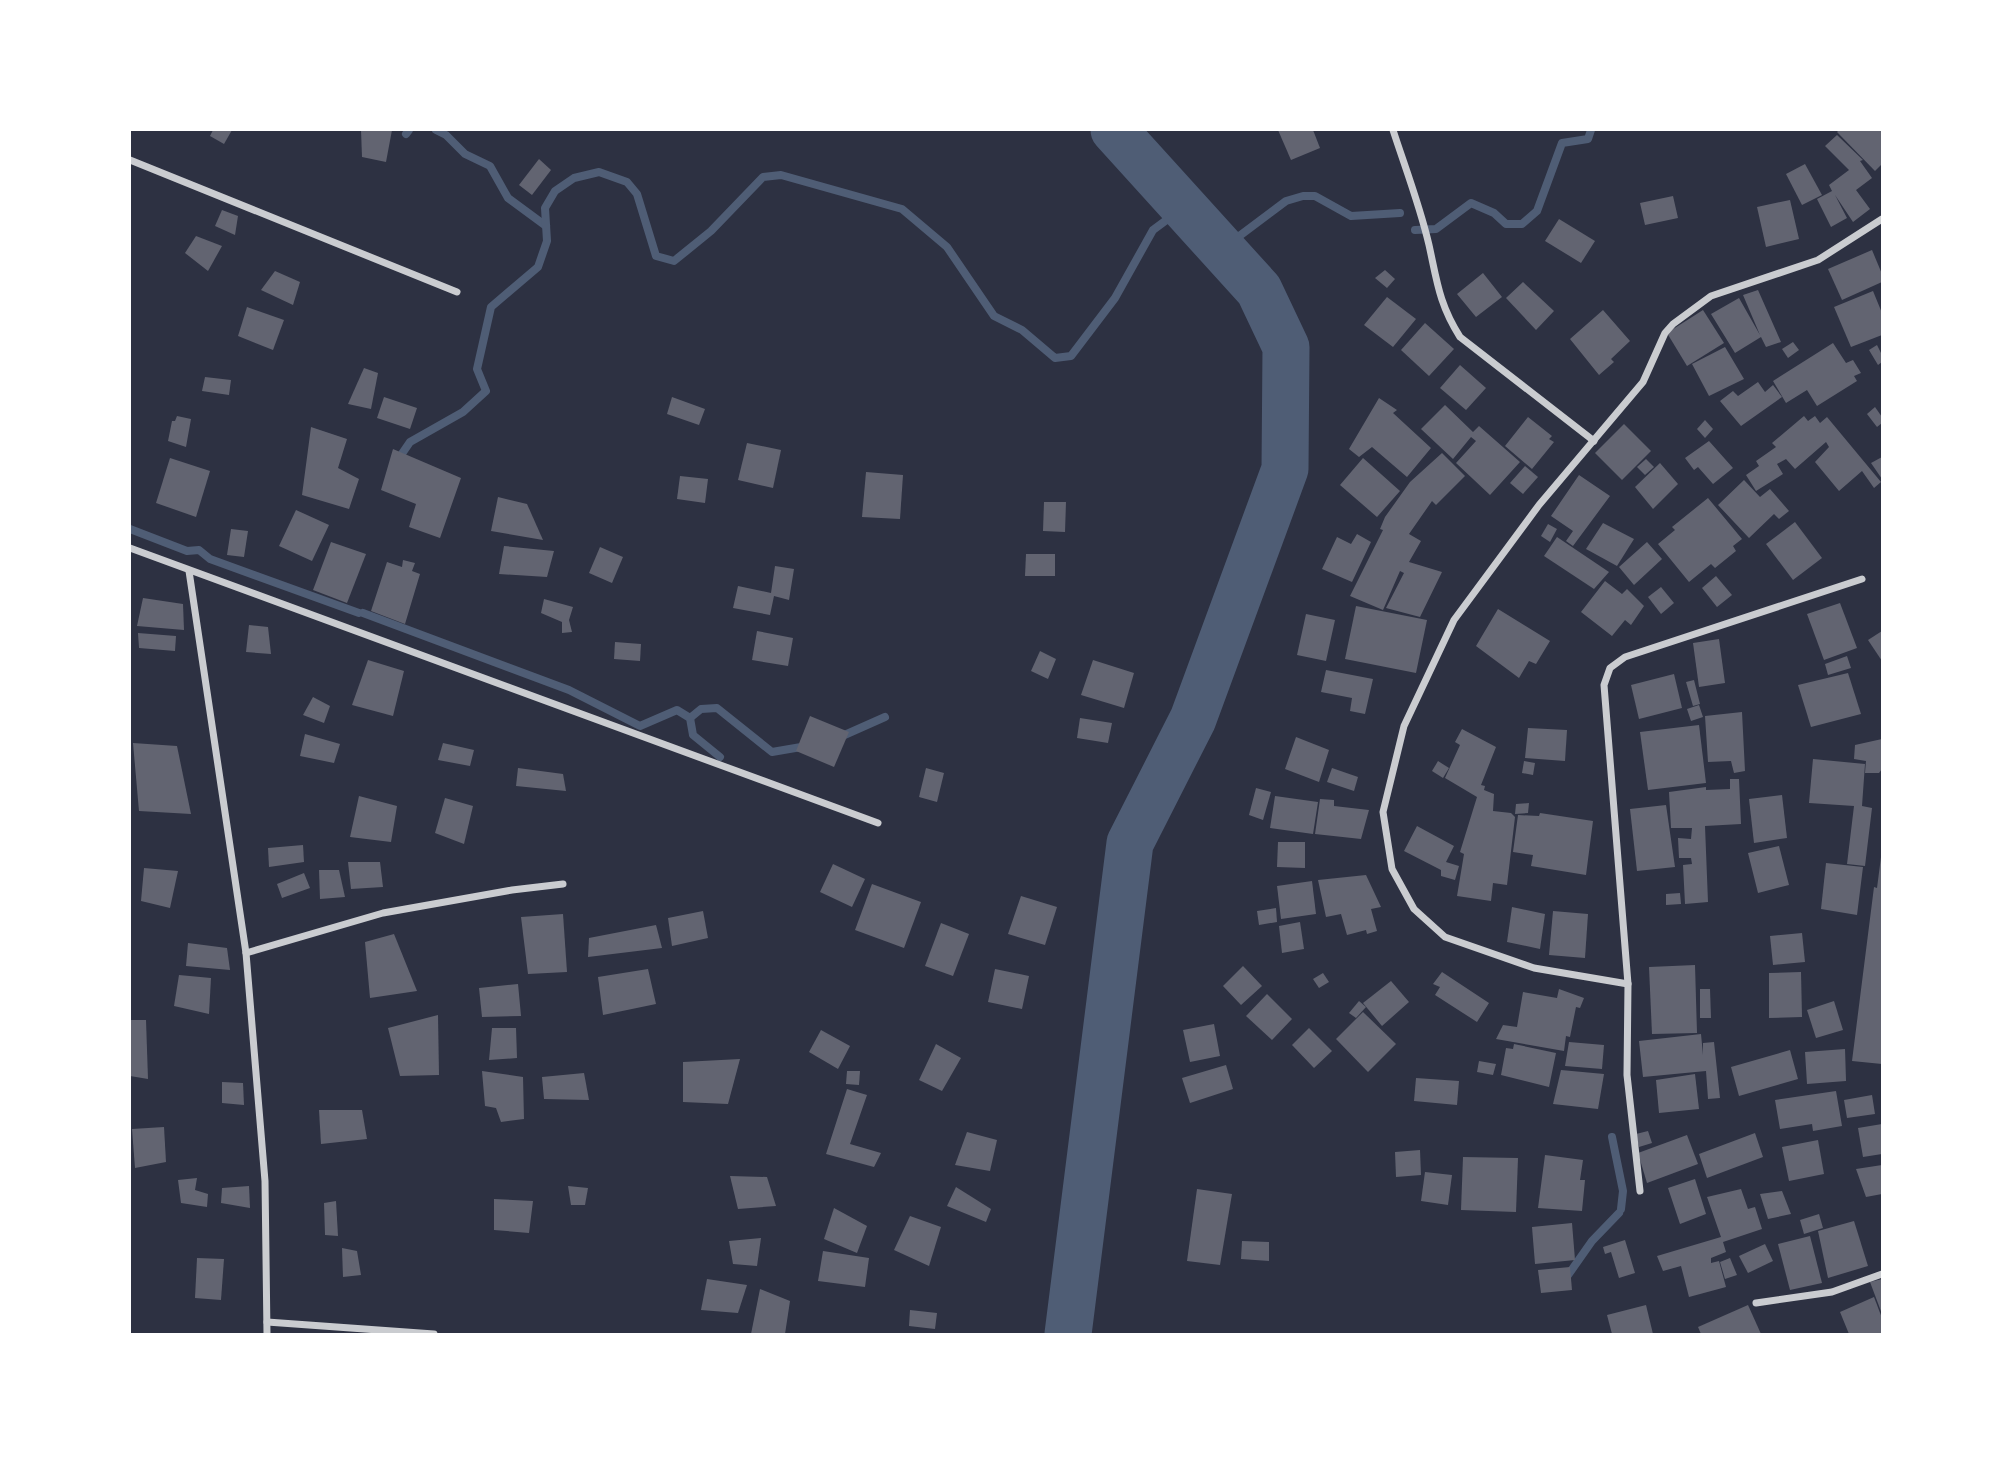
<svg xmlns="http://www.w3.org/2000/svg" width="2012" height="1464" font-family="Helvetica,sans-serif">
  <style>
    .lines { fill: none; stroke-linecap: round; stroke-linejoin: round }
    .stream { stroke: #4f5d75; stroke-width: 8 }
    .river { stroke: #4f5d75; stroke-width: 47 }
    .building { fill: #626471 }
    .minor { stroke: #caccd0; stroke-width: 7 }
  </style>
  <rect width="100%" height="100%" fill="#2d3142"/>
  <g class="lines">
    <g class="stream">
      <polyline points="436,130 446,135 465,154 490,166 508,198 546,226"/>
      <polyline points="406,134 409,130"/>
      <polyline points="1415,230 1436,229 1471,203 1494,213 1506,224 1522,224 1537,211 1562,143 1588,139 1591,130"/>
      <polyline points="1222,249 1286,201 1303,196 1315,196 1351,216 1400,213"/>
      <polyline points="397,461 410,442 463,412 486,391 477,369 491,307 538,267 547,241 545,208 555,191 574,178 599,172 627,182 637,194 656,256 674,261 711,231 763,177 781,175 902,209 947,247 994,316 1022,330 1055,358 1071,356 1115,298 1153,230 1184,207"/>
      <polyline points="130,529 187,551 199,550 210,559 359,613"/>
      <polyline points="363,613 569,690 640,726 677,710 690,718 693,735 720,757"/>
      <polyline points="690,718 701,709 717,708 772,752 807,746"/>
      <polyline points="840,737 885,717"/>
      <polyline points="1612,1137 1623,1191 1621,1209"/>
      <polyline points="1566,1278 1592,1241 1619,1213"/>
    </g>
    <polyline class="river" points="1068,1334 1130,843 1193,719 1285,469 1286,347 1259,290 1114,130"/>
  </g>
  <g class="building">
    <polygon points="213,130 232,130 224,144 210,136"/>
    <polygon points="361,130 392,130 386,162 362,157"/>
    <polygon points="1278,130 1313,130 1320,148 1291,160"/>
    <polygon points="1839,130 1882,130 1882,164 1875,171 1837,132"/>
    <polygon points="1837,135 1863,160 1860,161 1872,178 1856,190 1870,209 1853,222 1835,195 1847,218 1831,227 1817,199 1832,191 1829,185 1849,170 1825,146"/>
    <polygon points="539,159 551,170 532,195 519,185"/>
    <polygon points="1805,164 1822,195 1802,205 1786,174"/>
    <polygon points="1673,196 1678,218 1645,225 1640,203"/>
    <polygon points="1790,200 1799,239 1766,247 1757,207"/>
    <polygon points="222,210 238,216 235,235 215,226"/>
    <polygon points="1559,219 1595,241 1581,263 1545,241"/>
    <polygon points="196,236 222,246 208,271 185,253"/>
    <polygon points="1872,250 1882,274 1882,282 1842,300 1828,269"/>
    <polygon points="1385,270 1395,279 1387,288 1375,278"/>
    <polygon points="275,271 300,282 293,305 261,290"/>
    <polygon points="1483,273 1502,297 1476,317 1457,294"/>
    <polygon points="1523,282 1554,311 1536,330 1506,298"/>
    <polygon points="1758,290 1781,342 1766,347 1761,337 1735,353 1711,314 1739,298 1760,335 1743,295"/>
    <polygon points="1873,291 1882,313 1882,335 1851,347 1834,307"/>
    <polygon points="1387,297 1416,319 1393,347 1364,325"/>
    <polygon points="247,307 284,320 273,350 238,336"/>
    <polygon points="1603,310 1630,341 1611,359 1614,362 1599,375 1570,339"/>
    <polygon points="1703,310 1724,343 1687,366 1667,333"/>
    <polygon points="1425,323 1454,349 1429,376 1401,350"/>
    <polygon points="1793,342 1799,350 1788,358 1782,349"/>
    <polygon points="1833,343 1846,363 1853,360 1861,373 1854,376 1857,381 1817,406 1807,390 1786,403 1773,381"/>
    <polygon points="1877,345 1882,355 1882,362 1878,365 1869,350"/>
    <polygon points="1725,347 1744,379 1709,396 1692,364"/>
    <polygon points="1460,365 1486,388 1466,410 1440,388"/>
    <polygon points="364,368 378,373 371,409 348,404"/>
    <polygon points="205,377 231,380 229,395 202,391"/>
    <polygon points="1758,382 1765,392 1773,385 1782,397 1741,426 1720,401 1733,391 1738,396"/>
    <polygon points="384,397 417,408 410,429 377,418"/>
    <polygon points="672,397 705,409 699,425 667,414"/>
    <polygon points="1379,398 1397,410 1393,413 1431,448 1407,477 1372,447 1359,457 1349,449"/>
    <polygon points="1445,405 1473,432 1479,426 1520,462 1490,495 1456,463 1476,441 1471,437 1453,459 1421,429"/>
    <polygon points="1875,407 1882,417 1882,423 1877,427 1867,414"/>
    <polygon points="177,416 191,419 186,447 168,441 172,421 175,421"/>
    <polygon points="1804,416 1808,421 1815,416 1820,423 1827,417 1881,482 1874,488 1862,471 1839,491 1815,462 1829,447 1826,442 1795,469 1786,459 1777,464 1783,474 1756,491 1746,475 1759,466 1756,461 1776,447 1772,443"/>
    <polygon points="1528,417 1552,436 1549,439 1554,442 1532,469 1505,446"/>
    <polygon points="1705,420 1713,429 1705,438 1697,429"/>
    <polygon points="1624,424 1651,451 1622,480 1595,453"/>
    <polygon points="311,427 347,439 338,468 359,479 349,509 302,495"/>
    <polygon points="1709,441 1733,468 1713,484 1698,467 1694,470 1685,458"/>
    <polygon points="747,443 781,450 773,488 738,480"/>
    <polygon points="393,449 461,478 440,538 409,527 416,504 381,490"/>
    <polygon points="1442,453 1465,476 1436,505 1432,501 1409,534 1421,541 1409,562 1442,572 1420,617 1386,608 1404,573 1400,571 1383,610 1350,596 1383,530 1380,529 1385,517 1410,482"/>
    <polygon points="1882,457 1882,479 1871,463"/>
    <polygon points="170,458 210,471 196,517 156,503"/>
    <polygon points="1363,458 1400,491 1377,517 1340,485"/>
    <polygon points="1646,459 1654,467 1645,475 1637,467"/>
    <polygon points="1660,463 1678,484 1653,509 1635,487"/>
    <polygon points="1525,466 1538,477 1523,494 1510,483"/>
    <polygon points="866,472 903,475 900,519 862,517"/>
    <polygon points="1579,475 1610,496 1573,546 1566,541 1573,531 1551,516"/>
    <polygon points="680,476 708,479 705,503 677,499"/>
    <polygon points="1744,480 1760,497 1770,489 1789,511 1779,519 1774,514 1749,538 1718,505"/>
    <polygon points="498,497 527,504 543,540 491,531"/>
    <polygon points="1708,498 1742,539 1733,546 1736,551 1715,568 1711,564 1689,582 1658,544 1675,530 1672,527"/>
    <polygon points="1044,502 1066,502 1065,532 1043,531"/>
    <polygon points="296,510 329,525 312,561 279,546"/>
    <polygon points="1795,522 1822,558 1793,580 1766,544"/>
    <polygon points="1603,523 1634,539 1617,566 1586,549"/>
    <polygon points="1548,524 1557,529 1550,542 1541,536"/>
    <polygon points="231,529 248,531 244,557 227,555"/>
    <polygon points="1357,534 1371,542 1352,582 1322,569 1337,537 1351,544"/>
    <polygon points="1557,537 1609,572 1594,589 1544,556"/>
    <polygon points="331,542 366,554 347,603 313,590"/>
    <polygon points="1647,542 1662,559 1634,585 1619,567"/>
    <polygon points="504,546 554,551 547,577 499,574"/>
    <polygon points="600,547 623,557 612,583 589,573"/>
    <polygon points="1026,554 1055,554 1055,576 1025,576"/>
    <polygon points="403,560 415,563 412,571 420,574 405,624 371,611 387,562 402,567"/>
    <polygon points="775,566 794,569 789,600 774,596 770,615 733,608 738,586 771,593"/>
    <polygon points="1716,576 1732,595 1717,607 1702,588"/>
    <polygon points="1605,581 1622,594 1627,589 1644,606 1631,625 1625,620 1612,636 1581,612"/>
    <polygon points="1661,587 1674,603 1661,614 1648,597"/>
    <polygon points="143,598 183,604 184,630 137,626"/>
    <polygon points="544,599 573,607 569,620 572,632 562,633 562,622 541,613"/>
    <polygon points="1840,603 1857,648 1824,660 1807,614"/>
    <polygon points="1356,606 1427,620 1416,673 1345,659"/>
    <polygon points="1498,609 1550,641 1536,664 1529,661 1519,678 1476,646"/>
    <polygon points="1306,614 1335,620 1326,661 1297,655"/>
    <polygon points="249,625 268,627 271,654 246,652"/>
    <polygon points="757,631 793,638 788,666 752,660"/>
    <polygon points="1882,631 1882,661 1868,640"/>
    <polygon points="138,633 176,636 175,651 139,648"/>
    <polygon points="1719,639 1725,683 1699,687 1693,643"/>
    <polygon points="615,642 641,644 640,661 614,659"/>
    <polygon points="1040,651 1056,659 1048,679 1031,671"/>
    <polygon points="1847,656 1851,668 1828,675 1825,664"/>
    <polygon points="368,660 404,671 393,716 352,705"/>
    <polygon points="1093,660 1134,673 1124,708 1081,695"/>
    <polygon points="1326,670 1373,679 1365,714 1350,711 1352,698 1321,692"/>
    <polygon points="1848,673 1861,714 1811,727 1798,685"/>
    <polygon points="1674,674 1682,708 1639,719 1631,685"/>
    <polygon points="1694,680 1700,704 1693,706 1686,682"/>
    <polygon points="313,697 330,706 324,723 303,715"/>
    <polygon points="1699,705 1703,717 1691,721 1687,709"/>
    <polygon points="1742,712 1745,771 1734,773 1731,761 1708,762 1705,716"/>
    <polygon points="810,716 849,732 834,767 796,751"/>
    <polygon points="1080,718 1112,723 1108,743 1077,738"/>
    <polygon points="1699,725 1706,783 1648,790 1640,732"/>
    <polygon points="1528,728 1567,730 1565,761 1525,758"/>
    <polygon points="1462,729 1496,747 1481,785 1485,786 1484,790 1494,794 1493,811 1511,813 1515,817 1507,885 1493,883 1491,901 1457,896 1464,854 1460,852 1477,797 1445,778 1460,745 1455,742"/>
    <polygon points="305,734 340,744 334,763 300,756"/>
    <polygon points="1296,737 1329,750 1319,782 1285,769"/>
    <polygon points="1882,739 1882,769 1879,773 1865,773 1866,761 1854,759 1855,745"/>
    <polygon points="133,743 177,746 191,814 139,811"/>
    <polygon points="443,743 474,750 470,766 438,760"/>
    <polygon points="1813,759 1865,764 1862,806 1872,808 1865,866 1847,864 1854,806 1809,803"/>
    <polygon points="1438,761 1449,768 1443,778 1432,771"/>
    <polygon points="1524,761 1535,763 1533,775 1522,773"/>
    <polygon points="518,768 563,774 566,791 516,786"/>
    <polygon points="926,768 944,773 937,802 919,797"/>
    <polygon points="1332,768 1358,777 1354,791 1327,782"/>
    <polygon points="1730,779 1739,779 1741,824 1705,826 1708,902 1685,904 1683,865 1692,864 1691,858 1679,858 1678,838 1691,839 1692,828 1671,828 1669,792 1706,787 1706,790 1730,789"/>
    <polygon points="1256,788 1271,792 1263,820 1249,815"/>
    <polygon points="1782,795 1787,838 1754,843 1749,799"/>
    <polygon points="359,796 397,806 391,842 350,837"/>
    <polygon points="1275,796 1318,802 1313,834 1270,828"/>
    <polygon points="445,798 473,806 464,844 435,833"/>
    <polygon points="1320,799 1334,800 1334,806 1369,810 1361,839 1315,834"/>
    <polygon points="1529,803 1528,813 1515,814 1516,804"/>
    <polygon points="1666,805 1675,867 1637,871 1630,809"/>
    <polygon points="1540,813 1593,821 1586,875 1531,866 1533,855 1513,852 1518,815 1539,816"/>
    <polygon points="1417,826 1454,846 1446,862 1459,866 1455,880 1441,876 1441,870 1404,851"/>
    <polygon points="1278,842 1305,842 1305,868 1277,867"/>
    <polygon points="303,845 304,862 269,867 268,848"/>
    <polygon points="1779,846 1789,885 1758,893 1748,853"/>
    <polygon points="1881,857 1882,858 1882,1064 1852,1061 1874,887 1877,888"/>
    <polygon points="348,862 380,862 383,887 351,889"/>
    <polygon points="1826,863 1863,867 1857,915 1821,909"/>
    <polygon points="833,864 865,879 852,907 820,892"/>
    <polygon points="144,868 178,871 170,908 141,901"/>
    <polygon points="319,870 339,870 345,897 320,899"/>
    <polygon points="304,873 310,888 282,898 277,884"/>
    <polygon points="1366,875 1381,907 1371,909 1377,931 1367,934 1366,930 1347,935 1341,914 1326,917 1318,880"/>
    <polygon points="1312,881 1316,914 1281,919 1277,886"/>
    <polygon points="872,884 921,902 904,948 855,930"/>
    <polygon points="1680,893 1681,904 1666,905 1666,894"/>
    <polygon points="1021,896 1057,907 1045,945 1008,934"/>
    <polygon points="1512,907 1545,914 1540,949 1507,942"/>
    <polygon points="1276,908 1277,922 1259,925 1257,911"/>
    <polygon points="703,911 708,938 672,946 668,918"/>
    <polygon points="1553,911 1588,914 1585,958 1549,955"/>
    <polygon points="563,914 567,972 528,974 521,917"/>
    <polygon points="1300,922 1304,949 1282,953 1279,926"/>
    <polygon points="941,923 969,934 953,976 925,966"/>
    <polygon points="656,925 662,948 588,957 589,938"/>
    <polygon points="1802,933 1805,962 1773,965 1770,936"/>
    <polygon points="394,934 417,991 370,998 365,942"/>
    <polygon points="188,943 227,948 230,970 186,966"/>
    <polygon points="1695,965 1697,1033 1652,1034 1649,967"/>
    <polygon points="1243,966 1262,986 1241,1005 1223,986"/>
    <polygon points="648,969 656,1004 603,1015 598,977"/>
    <polygon points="995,969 1029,976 1022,1009 988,1002"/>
    <polygon points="1442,972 1489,1003 1477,1022 1435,995 1440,987 1433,984"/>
    <polygon points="1801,972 1802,1017 1769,1018 1769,973"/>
    <polygon points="1323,973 1329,982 1319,988 1313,979"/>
    <polygon points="179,975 211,978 209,1014 174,1006"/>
    <polygon points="1391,981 1409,1002 1382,1026 1363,1003"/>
    <polygon points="518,984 521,1016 482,1017 479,988"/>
    <polygon points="1559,989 1584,998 1580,1008 1576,1007 1570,1037 1566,1036 1564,1051 1496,1039 1503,1025 1517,1027 1523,992 1557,998"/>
    <polygon points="1700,989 1710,989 1711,1018 1700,1018"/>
    <polygon points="1267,994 1292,1019 1272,1040 1246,1016"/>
    <polygon points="1359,1001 1366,1007 1356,1018 1349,1013"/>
    <polygon points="1834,1001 1843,1030 1816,1038 1807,1010"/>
    <polygon points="1363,1012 1396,1044 1368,1072 1336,1039"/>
    <polygon points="438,1015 439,1075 400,1076 388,1028"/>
    <polygon points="130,1020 146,1020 148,1079 130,1076"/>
    <polygon points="1214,1024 1220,1056 1190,1062 1183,1030"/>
    <polygon points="492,1028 516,1028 517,1058 489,1060"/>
    <polygon points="1309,1028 1332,1051 1314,1068 1292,1045"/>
    <polygon points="821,1030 850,1046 838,1069 809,1052"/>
    <polygon points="1701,1034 1703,1055 1703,1043 1714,1042 1720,1098 1708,1099 1706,1071 1643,1077 1639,1041"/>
    <polygon points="1569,1042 1604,1045 1602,1069 1565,1066"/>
    <polygon points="936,1044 961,1058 942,1091 919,1080"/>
    <polygon points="1514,1044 1556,1053 1549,1087 1501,1075 1506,1048 1513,1049"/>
    <polygon points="1845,1049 1846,1081 1807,1084 1805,1052"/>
    <polygon points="1790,1050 1798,1079 1739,1096 1731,1067"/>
    <polygon points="740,1059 728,1104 683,1102 683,1062"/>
    <polygon points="1479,1061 1496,1064 1493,1075 1477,1072"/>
    <polygon points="1226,1065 1233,1089 1190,1103 1182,1078"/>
    <polygon points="1561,1070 1604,1074 1598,1109 1553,1104"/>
    <polygon points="482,1071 523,1077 524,1119 501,1122 496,1108 485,1106"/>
    <polygon points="847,1071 860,1071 859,1085 846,1084"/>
    <polygon points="584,1073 589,1100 544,1099 542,1077"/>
    <polygon points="1695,1074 1699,1109 1659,1113 1656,1080"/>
    <polygon points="1416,1078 1459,1081 1457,1105 1414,1101"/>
    <polygon points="222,1082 243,1083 244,1105 222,1103"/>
    <polygon points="847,1089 867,1095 850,1144 881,1153 874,1167 826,1154"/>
    <polygon points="1836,1091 1842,1126 1813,1131 1812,1124 1780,1129 1775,1100"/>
    <polygon points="1872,1095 1875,1114 1847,1118 1844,1100"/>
    <polygon points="319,1110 362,1110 367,1139 321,1144"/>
    <polygon points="1882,1124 1882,1154 1863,1157 1858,1128"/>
    <polygon points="164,1127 166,1162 135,1168 132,1129"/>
    <polygon points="1648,1131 1652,1143 1639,1147 1636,1134"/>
    <polygon points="967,1132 997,1140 990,1171 955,1165"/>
    <polygon points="1755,1133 1763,1157 1707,1178 1699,1154"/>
    <polygon points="1687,1135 1698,1164 1647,1183 1638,1153"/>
    <polygon points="1818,1140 1824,1174 1789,1181 1782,1147"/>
    <polygon points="1420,1150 1421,1175 1396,1177 1395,1152"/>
    <polygon points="1545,1155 1583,1160 1580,1180 1585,1180 1582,1211 1538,1208"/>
    <polygon points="1463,1157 1518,1158 1516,1212 1461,1210"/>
    <polygon points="1882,1165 1882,1194 1866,1197 1856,1169"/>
    <polygon points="1425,1172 1452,1175 1448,1205 1421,1201"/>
    <polygon points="730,1176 767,1177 776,1206 738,1209"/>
    <polygon points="197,1178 195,1190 208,1194 207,1207 181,1203 178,1180"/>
    <polygon points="1695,1179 1706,1214 1680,1224 1668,1188"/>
    <polygon points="249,1186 250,1208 221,1203 222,1188"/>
    <polygon points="568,1186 588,1188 585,1205 571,1205"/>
    <polygon points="956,1187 991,1209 986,1222 947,1206"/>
    <polygon points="1197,1189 1232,1194 1220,1265 1187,1261"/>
    <polygon points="1741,1189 1748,1209 1755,1207 1762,1229 1723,1242 1726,1252 1711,1258 1711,1263 1719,1261 1726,1287 1689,1297 1681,1266 1663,1271 1657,1256 1721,1237 1707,1197"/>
    <polygon points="1782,1191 1791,1214 1768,1219 1760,1194"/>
    <polygon points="494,1199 533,1201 529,1233 494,1230"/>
    <polygon points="336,1201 338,1236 325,1235 324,1203"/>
    <polygon points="834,1208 867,1226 857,1253 824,1239"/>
    <polygon points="1819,1214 1823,1228 1804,1234 1800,1220"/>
    <polygon points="910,1216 941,1227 929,1266 894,1250"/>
    <polygon points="1854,1221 1868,1266 1828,1278 1818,1231"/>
    <polygon points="1572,1223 1575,1260 1535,1264 1532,1227"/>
    <polygon points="1810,1236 1822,1283 1790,1290 1778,1244"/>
    <polygon points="761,1238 757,1266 733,1264 729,1241"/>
    <polygon points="1625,1240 1635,1273 1619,1278 1611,1252 1605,1254 1603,1247"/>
    <polygon points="1242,1241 1269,1242 1269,1261 1241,1259"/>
    <polygon points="1765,1244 1773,1261 1748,1273 1739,1256"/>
    <polygon points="342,1248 357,1251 361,1275 343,1277"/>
    <polygon points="823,1251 869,1258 865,1287 818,1281"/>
    <polygon points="197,1258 224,1259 221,1300 195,1298"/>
    <polygon points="1730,1258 1737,1275 1725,1279 1720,1262"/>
    <polygon points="1570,1267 1572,1290 1541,1293 1538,1270"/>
    <polygon points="707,1279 747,1285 738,1313 701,1310"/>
    <polygon points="1882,1279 1882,1314 1870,1282"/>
    <polygon points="760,1289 790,1301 785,1334 751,1334"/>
    <polygon points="1874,1297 1882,1318 1882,1334 1849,1334 1840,1312"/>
    <polygon points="1646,1305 1653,1334 1612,1334 1607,1315"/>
    <polygon points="1748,1305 1761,1334 1701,1334 1698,1327"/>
    <polygon points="910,1310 937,1313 935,1329 909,1326"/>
  </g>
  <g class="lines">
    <g class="minor">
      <path d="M1393,130C1405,167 1420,206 1429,245C1437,281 1439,304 1460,337L1594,441"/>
      <polyline points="130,160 457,292"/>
      <polyline points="130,548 878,823"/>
      <polyline points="189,571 246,953 265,1181 267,1334"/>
      <polyline points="246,953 383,913 512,890 563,884"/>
      <polyline points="1628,984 1534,968 1445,937 1414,909 1392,869 1383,812 1404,726 1454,620 1539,505 1643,382 1665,333 1673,324 1711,296 1818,260 1882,219"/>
      <polyline points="1640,1191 1627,1075 1628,984 1604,685 1610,668 1625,657 1862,579"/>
      <polyline points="1756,1303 1832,1292 1882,1274"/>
      <polyline points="267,1322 434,1334"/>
    </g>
  </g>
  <rect width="2012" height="1464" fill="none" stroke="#ffffff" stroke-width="262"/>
</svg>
